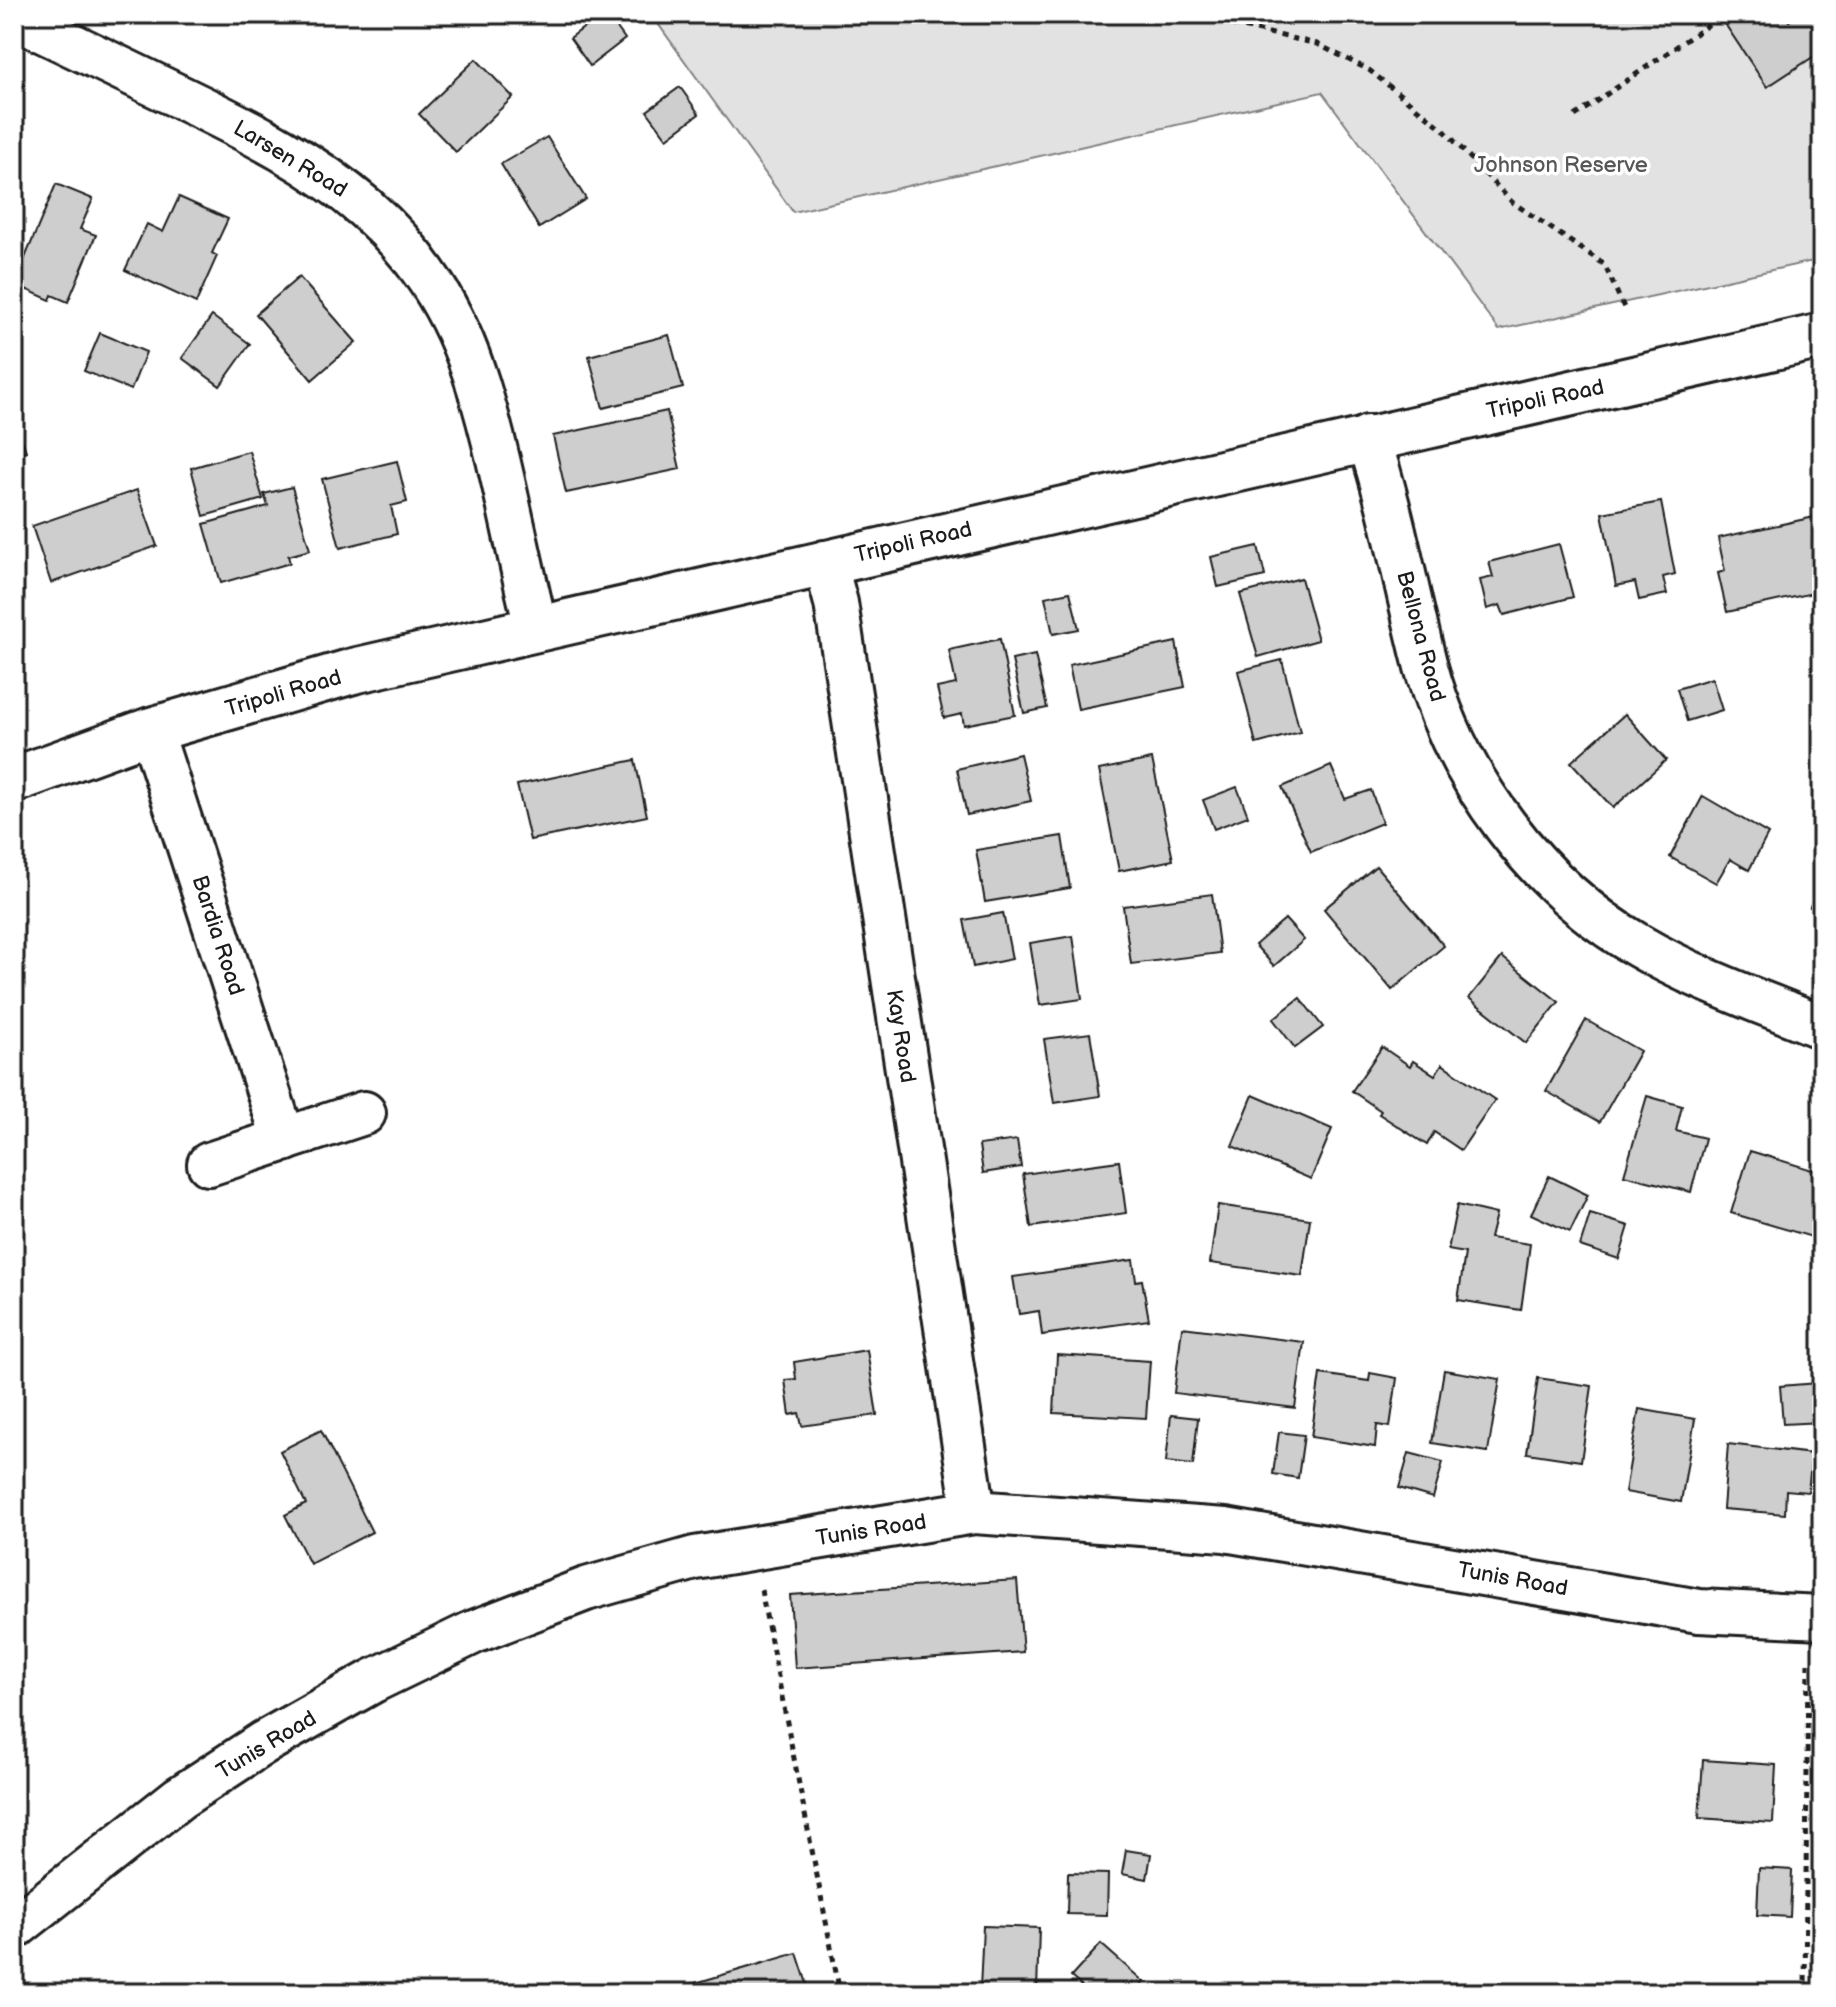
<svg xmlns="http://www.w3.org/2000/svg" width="1836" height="2007" font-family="'Balsamiq Sans',sans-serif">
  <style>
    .green { fill: #e2e2e2; stroke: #7f7f7f; stroke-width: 2 }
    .building { fill: #cecece; stroke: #1c1c1c; stroke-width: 2 }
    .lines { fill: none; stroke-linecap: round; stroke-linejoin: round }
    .minor-casing { stroke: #1c1c1c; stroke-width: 48 }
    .tertiary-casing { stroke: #1c1c1c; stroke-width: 50 }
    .path { stroke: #1c1c1c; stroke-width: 5; stroke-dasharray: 6 6; stroke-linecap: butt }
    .minor { stroke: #fff; stroke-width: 42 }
    .tertiary { stroke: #fff; stroke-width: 44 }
    .labels { text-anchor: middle; stroke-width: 7; stroke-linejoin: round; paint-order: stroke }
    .street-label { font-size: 22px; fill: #1c1c1c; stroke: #fff }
    .park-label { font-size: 22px; fill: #575757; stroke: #fff }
  </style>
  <rect width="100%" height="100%" fill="#fff"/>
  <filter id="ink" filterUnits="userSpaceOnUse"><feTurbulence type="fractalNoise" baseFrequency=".0125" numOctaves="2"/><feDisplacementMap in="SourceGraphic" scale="16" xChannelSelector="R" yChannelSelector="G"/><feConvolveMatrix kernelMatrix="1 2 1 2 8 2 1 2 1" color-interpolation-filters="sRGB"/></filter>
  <g filter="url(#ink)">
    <polygon class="green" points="646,14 1822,14 1822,259 1499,330 1322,92 793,212 656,21"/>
    <g class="building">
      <polygon points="602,14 607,14 625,39 590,66 570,38"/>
      <polygon points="1741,14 1785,14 1789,21 1799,14 1822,14 1822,51 1767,87 1725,24"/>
      <polygon points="476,59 513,97 456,152 419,114"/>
      <polygon points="680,87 699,114 667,138 647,111"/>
      <polygon points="547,137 586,199 539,228 501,164"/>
      <polygon points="56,184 93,199 80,229 96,235 68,302 52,295 50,300 14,284"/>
      <polygon points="179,197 228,219 212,253 217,256 196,303 125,270 147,224 163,232"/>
      <polygon points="299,277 356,342 312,380 256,314"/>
      <polygon points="212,316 250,344 220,386 182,358"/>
      <polygon points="100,333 146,352 131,390 84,371"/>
      <polygon points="669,335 683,388 603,408 589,356"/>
      <polygon points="667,411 680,469 566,493 553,436"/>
      <polygon points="14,417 26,451 14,455"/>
      <polygon points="249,451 263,499 204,516 191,468"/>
      <polygon points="397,461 407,502 391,506 397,534 340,548 322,479"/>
      <polygon points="292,487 310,550 288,556 290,563 221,583 204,524 268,506 264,494"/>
      <polygon points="137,490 157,546 51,583 32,526"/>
      <polygon points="1661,502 1675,574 1663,577 1667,594 1639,600 1635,582 1616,586 1602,513"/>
      <polygon points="1819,516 1822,591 1727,612 1718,573 1725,571 1718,538"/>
      <polygon points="1559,544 1573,597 1504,615 1500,605 1487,609 1480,580 1493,577 1489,562"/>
      <polygon points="1258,546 1265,576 1218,587 1211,557"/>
      <polygon points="1301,578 1318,640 1258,657 1240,594"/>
      <polygon points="1070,592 1079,629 1053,634 1045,597"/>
      <polygon points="1000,639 1015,715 964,725 962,714 944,718 937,688 956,684 949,650"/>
      <polygon points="1176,642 1185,687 1078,709 1069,665"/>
      <polygon points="1035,655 1047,708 1024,713 1012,660"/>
      <polygon points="1282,660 1300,732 1256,744 1238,671"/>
      <polygon points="1712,678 1722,710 1687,721 1677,689"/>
      <polygon points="1625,714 1666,760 1613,808 1571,762"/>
      <polygon points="1020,754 1031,801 967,815 957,769"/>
      <polygon points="1152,759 1173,860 1119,871 1099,770"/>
      <polygon points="635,760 647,816 530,840 517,785"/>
      <polygon points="1331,766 1345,799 1371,790 1382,823 1311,852 1282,787"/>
      <polygon points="1237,787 1248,816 1214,829 1203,800"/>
      <polygon points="1703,796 1768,834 1749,870 1730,859 1716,883 1670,857"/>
      <polygon points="1062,836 1070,888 985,902 976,850"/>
      <polygon points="1376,866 1444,946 1392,990 1324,909"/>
      <polygon points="1822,875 1822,911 1810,907"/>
      <polygon points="1212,894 1220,953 1131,964 1123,906"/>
      <polygon points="1003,913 1012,959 973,967 964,920"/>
      <polygon points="1285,919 1304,940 1274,966 1255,945"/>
      <polygon points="1073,936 1082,999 1040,1005 1030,943"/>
      <polygon points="1502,957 1559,1002 1526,1043 1469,998"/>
      <polygon points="1300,998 1323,1027 1295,1048 1273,1019"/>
      <polygon points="1586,1020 1640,1051 1600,1122 1546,1091"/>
      <polygon points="1090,1033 1100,1096 1054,1103 1044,1039"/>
      <polygon points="1382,1047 1410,1066 1413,1061 1435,1075 1442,1064 1495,1100 1461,1150 1434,1132 1427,1145 1379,1114 1381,1111 1352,1091"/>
      <polygon points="1253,1095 1332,1129 1311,1179 1232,1146"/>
      <polygon points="1647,1096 1682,1106 1676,1131 1705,1138 1691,1192 1624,1175"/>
      <polygon points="1017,1140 1021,1167 983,1173 979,1145"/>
      <polygon points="1750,1151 1822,1173 1822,1240 1731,1213"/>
      <polygon points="1119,1161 1126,1213 1031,1227 1023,1174"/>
      <polygon points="1549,1176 1588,1195 1570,1232 1531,1214"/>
      <polygon points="1218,1205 1310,1219 1302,1276 1210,1263"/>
      <polygon points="1457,1205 1496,1214 1490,1238 1530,1244 1521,1310 1458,1300 1465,1253 1448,1250"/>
      <polygon points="1590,1214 1629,1226 1619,1259 1580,1246"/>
      <polygon points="1133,1260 1136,1281 1142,1280 1149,1320 1042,1335 1039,1311 1019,1314 1013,1277"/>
      <polygon points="1182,1327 1304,1342 1295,1408 1174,1393"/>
      <polygon points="867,1350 877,1415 802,1426 799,1413 790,1415 785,1380 796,1379 794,1362"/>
      <polygon points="1057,1355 1150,1361 1146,1418 1054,1413"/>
      <polygon points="1444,1370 1500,1379 1488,1452 1432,1443"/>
      <polygon points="1370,1373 1397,1378 1390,1427 1377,1425 1375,1447 1311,1437 1320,1374 1369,1381"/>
      <polygon points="1538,1378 1592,1386 1581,1461 1527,1453"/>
      <polygon points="1818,1383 1821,1422 1783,1424 1780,1386"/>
      <polygon points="1639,1409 1695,1419 1681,1502 1625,1492"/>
      <polygon points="1171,1415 1198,1418 1193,1465 1166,1462"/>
      <polygon points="321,1430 372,1532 310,1564 285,1515 306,1504 280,1451"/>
      <polygon points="1279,1432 1304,1435 1298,1478 1273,1474"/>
      <polygon points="1728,1444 1812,1454 1808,1492 1786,1490 1785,1514 1723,1509"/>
      <polygon points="1409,1453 1443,1462 1433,1498 1399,1488"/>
      <polygon points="1017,1580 1023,1652 795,1668 790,1595"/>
      <polygon points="1703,1760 1776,1765 1773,1823 1699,1818"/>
      <polygon points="1817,1766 1822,1766 1822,1817"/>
      <polygon points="1126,1850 1151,1854 1147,1879 1122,1874"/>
      <polygon points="1759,1868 1792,1870 1790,1917 1757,1915"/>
      <polygon points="1068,1873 1108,1874 1107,1915 1067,1914"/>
      <polygon points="983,1926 1039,1928 1037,1991 980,1989"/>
      <polygon points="1101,1944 1144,1982 1134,1993 1089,1993 1071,1977"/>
      <polygon points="797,1953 810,1993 695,1993 692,1984"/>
    </g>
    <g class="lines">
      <defs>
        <g id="minor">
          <path d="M14,17C71,44 127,72 184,99C323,166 429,226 478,385C502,463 516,547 536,627"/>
          <path d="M1368,437C1393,512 1406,590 1426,667C1456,778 1538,888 1639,946C1697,980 1760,1001 1822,1027"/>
          <polyline points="825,562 836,603 861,766 974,1512"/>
          <polyline points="151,730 284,1140"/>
          <polyline points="209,1164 364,1113"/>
          <polyline points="14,1928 179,1798 263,1743 373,1681 474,1632 586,1589 695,1558 974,1512 1225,1530 1699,1611 1822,1617"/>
        </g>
        <polyline id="tertiary" points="14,780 151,730 353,671 1822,336"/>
      </defs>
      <use href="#minor" class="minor-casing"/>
      <use href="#tertiary" class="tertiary-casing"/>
      <g class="path">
        <polyline points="1186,14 1317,44 1369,70 1442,128 1512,202 1604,264 1626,312"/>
        <polyline points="1575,116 1724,14"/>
        <polyline points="761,1590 840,1993"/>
        <polyline points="1805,1993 1808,1658"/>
      </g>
      <use href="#minor" class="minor"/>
      <use href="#tertiary" class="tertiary"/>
    </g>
  </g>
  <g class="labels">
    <g class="street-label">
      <text transform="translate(291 158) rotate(31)" y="8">Larsen Road</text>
      <text transform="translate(1545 398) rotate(-12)" y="8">Tripoli Road</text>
      <text transform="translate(913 541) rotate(-13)" y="8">Tripoli Road</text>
      <text transform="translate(1422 636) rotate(75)" y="8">Bellona Road</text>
      <text transform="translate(283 692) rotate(-16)" y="8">Tripoli Road</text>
      <text transform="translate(219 935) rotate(72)" y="8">Bardia Road</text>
      <text transform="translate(902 1036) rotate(81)" y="8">Kay Road</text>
      <text transform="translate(871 1529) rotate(-9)" y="8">Tunis Road</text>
      <text transform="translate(1513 1578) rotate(10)" y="8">Tunis Road</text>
      <text transform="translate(266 1744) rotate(-31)" y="8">Tunis Road</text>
    </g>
    <g class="park-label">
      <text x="1561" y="172">Johnson Reserve</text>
    </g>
  </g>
  <rect width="1836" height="2007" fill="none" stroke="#fff" stroke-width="48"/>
  <rect x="24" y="24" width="1788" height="1959" fill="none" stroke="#1c1c1c" stroke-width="3" filter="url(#ink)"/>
</svg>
